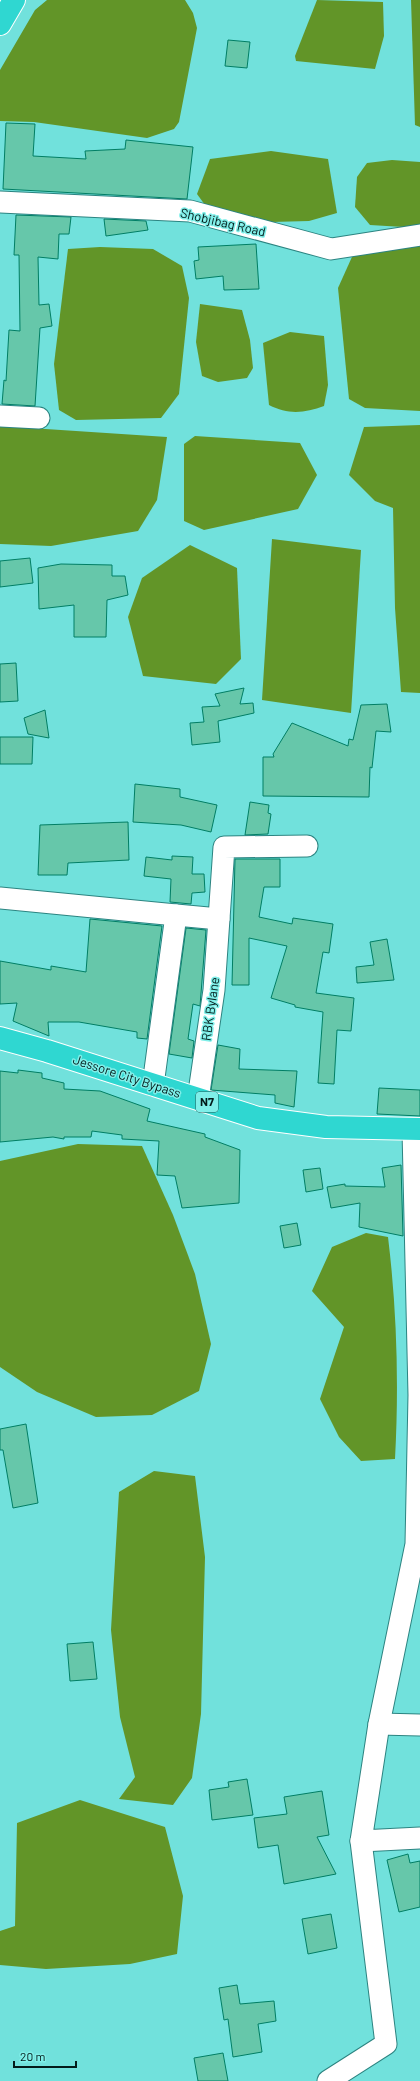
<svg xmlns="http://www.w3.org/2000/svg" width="420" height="2081" font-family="Barlow,sans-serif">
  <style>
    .water { fill: #629528 }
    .building { fill: #66c7aa; stroke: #017e64 }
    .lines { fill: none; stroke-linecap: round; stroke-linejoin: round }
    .minor-casing { stroke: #2c8481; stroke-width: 23 }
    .highway-casing { stroke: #fff; stroke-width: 24 }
    .minor { stroke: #fff; stroke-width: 21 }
    .highway { stroke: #2fd7d1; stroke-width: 22 }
    .labels { text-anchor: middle; stroke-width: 3; stroke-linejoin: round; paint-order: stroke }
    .shield { fill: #7fefe9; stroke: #285b58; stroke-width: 1 }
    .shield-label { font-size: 12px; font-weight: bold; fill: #031b1a }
    .street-label { font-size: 13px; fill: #031b1a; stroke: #7fefe9 }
  </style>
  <rect width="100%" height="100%" fill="#71e1dc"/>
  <g class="water">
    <polygon points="47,0 185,0 193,13 197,28 179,122 174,129 147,138 34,122 0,121 0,70 35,10"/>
    <polygon points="317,0 383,2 384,36 375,69 296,61 295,56"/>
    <polygon points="411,0 420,0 420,127 415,125"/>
    <polygon points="271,151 328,159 337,213 309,221 271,222 205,205 197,194 210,159"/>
    <polygon points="392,160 420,162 420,228 370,225 355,207 357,177 367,163"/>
    <polygon points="420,243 420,411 365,408 349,399 338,288 356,248"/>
    <polygon points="100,247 153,249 182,266 189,298 179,394 161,418 76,420 59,410 54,364 68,249"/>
    <polygon points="200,304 242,310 250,340 253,368 247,378 218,382 202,376 196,342"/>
    <path d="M290,332L324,336L328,385L324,406C305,413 288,415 269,405L263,343Z"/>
    <polygon points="420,425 420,693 401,692 395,608 393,508 375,501 349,475 364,427"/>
    <polygon points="0,426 167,437 157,500 138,531 51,546 0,544"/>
    <polygon points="195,436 300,443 317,475 298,509 204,530 184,521 184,444"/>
    <polygon points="272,539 361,550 351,713 262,700"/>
    <polygon points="190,545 237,568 241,659 216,684 143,676 128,617 142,578"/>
    <polygon points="78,1144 142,1146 173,1215 195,1274 211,1344 199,1391 152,1415 96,1417 37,1392 0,1367 0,1161"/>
    <path d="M366,1233L388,1237C397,1311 399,1385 395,1459L361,1461L339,1437L320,1399L344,1327L312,1291L332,1247Z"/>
    <polygon points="154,1471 195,1476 205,1557 201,1714 192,1778 173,1805 119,1799 135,1777 120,1717 111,1630 119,1492"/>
    <polygon points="80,1800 165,1827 183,1896 177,1954 130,1964 46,1969 0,1965 0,1931 15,1926 17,1823"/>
  </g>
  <g class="building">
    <polygon points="228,40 250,42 247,68 225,66"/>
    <polygon points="6,123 35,124 33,156 86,159 85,151 125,149 126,140 193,147 187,199 3,189"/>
    <polygon points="16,215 71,217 69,234 59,234 58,259 38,257 39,305 49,304 52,326 40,328 35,406 2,404 4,380 6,381 9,330 20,331 19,255 14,255"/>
    <polygon points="104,219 146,221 148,230 106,236"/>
    <polygon points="256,244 259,289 224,290 223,276 196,279 194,261 199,260 198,247"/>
    <polygon points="30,558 33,583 0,587 0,561"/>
    <polygon points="61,564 112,565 112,576 125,576 128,595 107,600 106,637 74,637 74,605 39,609 38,568"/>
    <polygon points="16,663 18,701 0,702 0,664"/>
    <polygon points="244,688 240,704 253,703 254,713 218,721 220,742 192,745 190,723 204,722 202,707 220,706 215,694"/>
    <polygon points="387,704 391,732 376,731 372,768 370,767 369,797 263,796 263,757 274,757 273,754 292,723 348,746 349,739 353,740 361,705"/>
    <polygon points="45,710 49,738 28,734 24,718"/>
    <polygon points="0,737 33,737 32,764 0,764"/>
    <polygon points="135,784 180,789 180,797 217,805 211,832 181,825 133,822"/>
    <polygon points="250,802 269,805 268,813 271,814 268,834 245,835"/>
    <polygon points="128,822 129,860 68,863 67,875 38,875 40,825"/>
    <polygon points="172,856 193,857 192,874 204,874 205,892 192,893 191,904 170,902 171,879 144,876 146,857 172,860"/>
    <polygon points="235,859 280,859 280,887 264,887 259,917 292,924 293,918 333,924 329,953 323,952 316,993 354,998 351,1031 337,1030 334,1084 318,1083 323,1012 295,1007 295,1005 271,998 287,946 249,938 249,985 232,985"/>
    <polygon points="90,919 162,926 147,1039 137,1038 137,1032 79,1022 48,1022 49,1036 13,1021 17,1003 0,1004 0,961 51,970 51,966 86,972"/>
    <polygon points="186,928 206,930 200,1006 193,1004 188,1039 194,1041 192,1058 169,1054"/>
    <polygon points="387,939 394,980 357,983 356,967 374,965 370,942"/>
    <polygon points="218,1045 240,1049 239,1069 297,1071 294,1107 275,1103 275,1095 211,1090"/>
    <polygon points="18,1070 42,1073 42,1078 64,1083 64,1089 100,1091 150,1109 147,1121 205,1134 205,1137 240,1150 239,1203 182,1208 175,1176 157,1175 159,1141 122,1139 122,1135 92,1131 91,1137 64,1137 64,1139 53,1137 0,1142 0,1071 18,1073"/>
    <polygon points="379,1088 420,1090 420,1116 377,1114"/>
    <polygon points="401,1165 403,1236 359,1227 360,1203 331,1208 327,1187 345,1184 345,1186 385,1187 382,1168"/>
    <polygon points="320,1168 323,1189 306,1192 303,1170"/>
    <polygon points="297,1223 301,1245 284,1248 280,1226"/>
    <polygon points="26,1424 38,1503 13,1508 3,1450 0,1450 0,1429"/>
    <polygon points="93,1642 97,1679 70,1681 67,1644"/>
    <polygon points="247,1779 253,1815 212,1820 209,1790 229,1787 228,1782"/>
    <polygon points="322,1791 329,1835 317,1837 336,1874 284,1884 278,1845 258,1848 254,1818 287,1814 284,1797"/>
    <polygon points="408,1854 410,1863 420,1861 420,1907 399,1912 387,1860"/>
    <polygon points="331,1914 337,1948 308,1954 302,1919"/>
    <polygon points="237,1985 240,2004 274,2001 276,2021 258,2024 262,2052 233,2057 228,2019 224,2020 219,1988"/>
    <polygon points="223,2053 228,2081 198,2081 194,2058"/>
  </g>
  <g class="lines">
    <defs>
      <g id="minor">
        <polyline points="0,202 190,211 331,249 420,235"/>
        <polyline points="0,416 39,418"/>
        <polyline points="0,898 176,915 153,1085"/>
        <polyline points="176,915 219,919"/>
        <polyline points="198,1099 214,990 224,847 307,846"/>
        <polyline points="413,1130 419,1395 416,1544 379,1724 361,1841 420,1838"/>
        <polyline points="379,1724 420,1725"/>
        <polyline points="328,2081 386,2044 361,1841"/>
      </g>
      <g id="highway">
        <polyline points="0,24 14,0"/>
        <polyline points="0,1038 47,1051 258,1118 326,1127 420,1129"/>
      </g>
    </defs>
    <use href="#minor" class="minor-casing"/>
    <use href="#highway" class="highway-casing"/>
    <use href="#minor" class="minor"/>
    <use href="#highway" class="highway"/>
  </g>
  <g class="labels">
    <rect class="shield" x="196" y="1092" width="22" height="20" rx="3"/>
    <g class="shield-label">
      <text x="207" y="1106">N7</text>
    </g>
    <g class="street-label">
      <text transform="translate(223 222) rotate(13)" y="5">Shobjibag Road</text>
      <text transform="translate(210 1009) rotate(-82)" y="5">RBK Bylane</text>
      <text transform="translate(127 1076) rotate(18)" y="5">Jessore City Bypass</text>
    </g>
  </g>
  <path d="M14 2061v6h62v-6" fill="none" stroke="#031b1a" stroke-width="2"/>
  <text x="20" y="2061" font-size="12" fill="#031b1a" stroke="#7fefe9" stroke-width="3" paint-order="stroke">20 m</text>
</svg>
